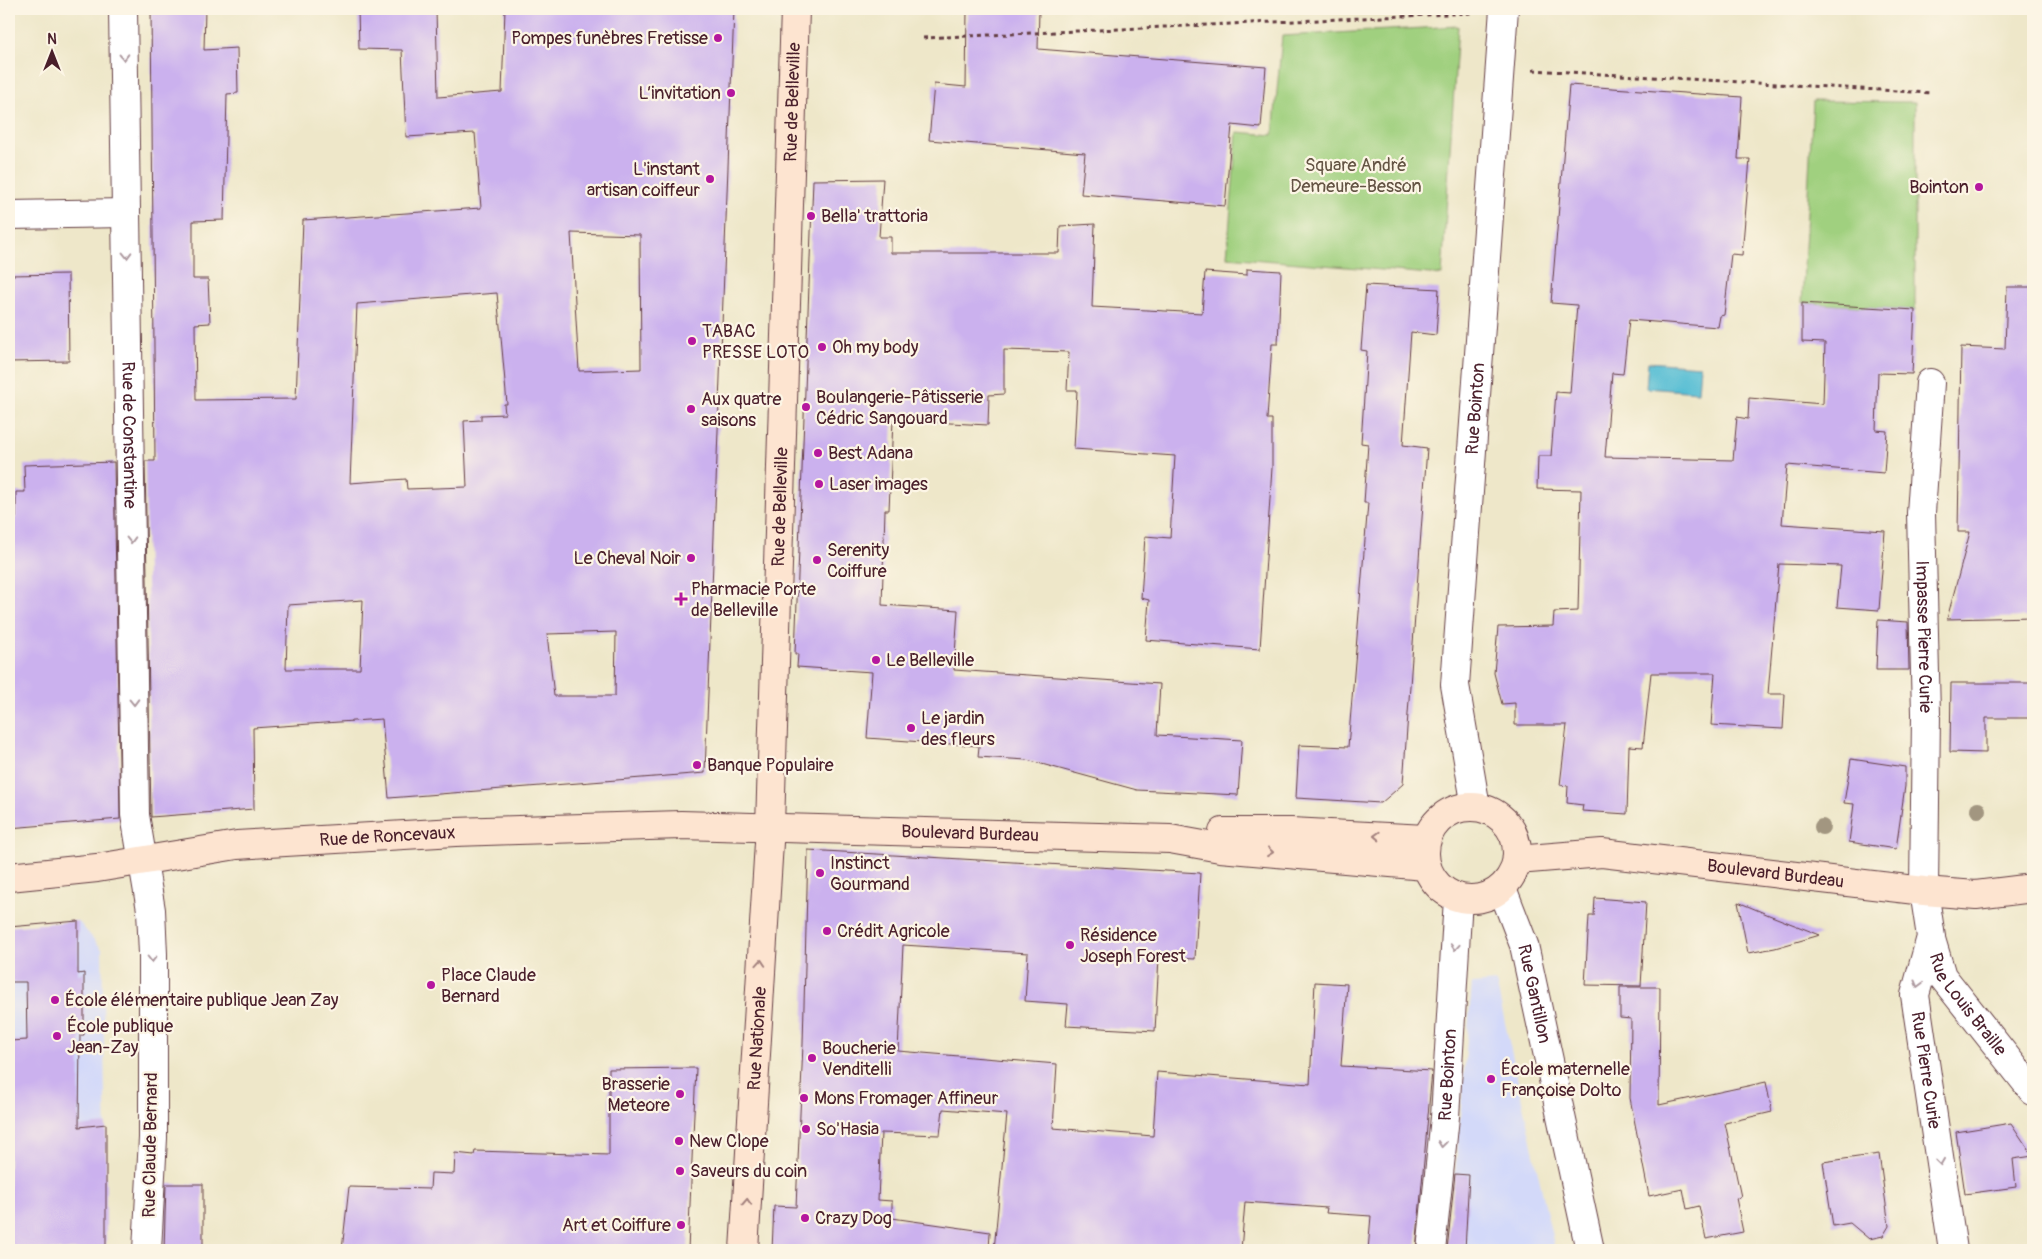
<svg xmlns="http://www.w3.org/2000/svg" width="2042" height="1259" font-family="Pangolin,sans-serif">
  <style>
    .built { fill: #d3d9f9 }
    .green { fill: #a0d07f; stroke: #757855 }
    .water { fill: #57bed4; stroke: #506e80 }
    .building { fill: #cbb1ee; fill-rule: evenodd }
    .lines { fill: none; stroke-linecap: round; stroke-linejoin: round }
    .street-casing { stroke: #633d43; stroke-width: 30 }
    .secondary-casing { stroke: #633d43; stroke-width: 30 }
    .path { stroke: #633d43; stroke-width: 3; stroke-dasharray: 4 4; stroke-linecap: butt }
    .street { stroke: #fff; stroke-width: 28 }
    .secondary { stroke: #fde4d0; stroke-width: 28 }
    .tree { fill: #a29680 }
    .oneway { stroke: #ae9aa0 }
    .oneway2 { stroke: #a4827e }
    .poi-dot { fill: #b5179e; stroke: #fcf5e5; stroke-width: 2 }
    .labels { text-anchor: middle; stroke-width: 4.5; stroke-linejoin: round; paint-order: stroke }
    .poi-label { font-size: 18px; fill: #4a1f2b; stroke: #fcf5e5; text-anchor: start }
    .street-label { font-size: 18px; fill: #4a1f2b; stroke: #fcf5e5 }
    .park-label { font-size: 18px; fill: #645444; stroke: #fcf5e5 }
  </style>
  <rect width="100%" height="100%" fill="#fcf5e5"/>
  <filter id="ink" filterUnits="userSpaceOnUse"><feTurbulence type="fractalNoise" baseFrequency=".02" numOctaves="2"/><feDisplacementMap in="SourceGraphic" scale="10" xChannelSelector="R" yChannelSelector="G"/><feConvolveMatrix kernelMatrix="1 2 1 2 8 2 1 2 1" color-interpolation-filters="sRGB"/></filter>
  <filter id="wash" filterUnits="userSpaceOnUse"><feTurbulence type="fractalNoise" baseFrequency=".0096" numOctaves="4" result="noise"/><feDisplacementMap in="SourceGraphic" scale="20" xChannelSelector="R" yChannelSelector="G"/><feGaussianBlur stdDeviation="1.12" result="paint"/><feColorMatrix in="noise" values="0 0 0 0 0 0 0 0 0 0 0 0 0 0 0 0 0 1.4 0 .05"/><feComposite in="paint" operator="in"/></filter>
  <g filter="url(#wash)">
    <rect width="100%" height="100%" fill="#eee7c9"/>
    <g class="built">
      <polygon points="78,921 102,949 106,1143 9,1155 9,927"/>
      <polygon points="1496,982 1555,1250 1450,1250 1455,1174 1472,984"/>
    </g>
    <g class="green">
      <polygon points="1458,26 1442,275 1227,257 1237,132 1273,135 1282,36"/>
      <polygon points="1813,101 1915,102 1915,310 1802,303"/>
    </g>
    <polygon class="water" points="1648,362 1700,366 1698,392 1646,388"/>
    <g id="blocks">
      <g class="building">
        <path d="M151,9H205L204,50L237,48L238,93L227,94L224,220L193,221V279H208L210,323L195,324L196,400L296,399L303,220L481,208L475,133L406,137L402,50L359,49L358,9H436L438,97L502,92L505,9H734L705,773L389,798L382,719L253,728L254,809L151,817L145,461H155ZM571,233L640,235L641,369L579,371ZM497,293L507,404H504L505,414L481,415V420L464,421L467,487L407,489L406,479L350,483L357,304ZM363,600L360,669H286L288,605ZM616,632L615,696H554L547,634Z"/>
        <polygon points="967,9 1039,9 1038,49 1266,67 1261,128 1232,125 1225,206 1081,194 1085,153 929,140 934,84 966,87"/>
        <polygon points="1569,85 1742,97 1738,159 1750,159 1742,255 1731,254 1724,315 1720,316 1718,327 1629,320 1623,374 1612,373 1605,457 1733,460 1737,417 1748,419 1749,398 1823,404 1825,343 1802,342 1802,303 1915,310 1912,374 1878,373 1876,430 1887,431 1884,473 1787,465 1782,524 1885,531 1879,610 1837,607 1841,566 1779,564 1768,694 1785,694 1783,729 1711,725 1715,673 1651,673 1643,747 1629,746 1627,814 1582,811 1583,805 1567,803 1568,786 1560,785 1567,725 1515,725 1515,703 1502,704 1494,673 1498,627 1553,626 1554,612 1578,611 1581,490 1537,489 1538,456 1551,456 1556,392 1570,393 1577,305 1551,303"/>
        <polygon points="883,179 879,237 891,237 891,253 1059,253 1060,226 1095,224 1092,307 1202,313 1205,272 1247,275 1247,269 1281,271 1278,344 1272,344 1267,419 1272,419 1272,468 1260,649 1146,640 1149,600 1141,598 1145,536 1170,538 1175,456 1074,449 1077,390 1067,390 1069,352 1004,350 1004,394 989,395 988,425 893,420 889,510 885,510 882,605 958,610 954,670 1160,684 1157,735 1242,740 1238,795 1137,790 1027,760 978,757 979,746 867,738 872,672 797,667 798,654 795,654 813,180"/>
        <polygon points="68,274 69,361 9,362 9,275"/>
        <polygon points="1366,285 1439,289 1436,335 1411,332 1403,445 1427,448 1403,784 1381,803 1296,798 1299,745 1348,747 1368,503 1364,503 1368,444 1361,443 1367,351 1361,350"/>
        <polygon points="2007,287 2033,287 2033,617 1947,619 1970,532 1958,532 1961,347 2005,349"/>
        <polygon points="114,462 120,819 9,828 9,519 16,518 16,492 25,492 24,465"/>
        <polygon points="1878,620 1908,622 1909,670 1876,670"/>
        <polygon points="1951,683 2033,683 2033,718 1986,718 1986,753 1950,752"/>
        <polygon points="1851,759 1905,767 1905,786 1896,849 1849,842 1854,804 1844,803"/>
        <polygon points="808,850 1200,873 1195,959 1159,957 1155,1031 1066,1026 1068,1004 1025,1001 1028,953 903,945 898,1051 1057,1064 1053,1128 1153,1136 1157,1072 1310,1084 1315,982 1347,984 1341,1066 1432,1071 1416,1250 1368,1250 1371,1216 1326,1213 1327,1208 1245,1202 1241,1250 1220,1250 1199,1247 1197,1250 994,1250 1007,1114 943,1109 940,1135 881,1133 878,1200 892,1201 892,1218 990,1232 989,1250 772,1250 774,1206 796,1207 803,1044"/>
        <polygon points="1595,898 1646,902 1641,986 1585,985 1589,916 1594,916"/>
        <polygon points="1738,902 1769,915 1820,935 1775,948 1748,953"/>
        <polygon points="78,921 78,974 84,973 84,1035 80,1035 79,1127 106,1124 106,1250 9,1250 9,1041 27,1040 26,982 9,982 9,927"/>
        <polygon points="1620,987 1660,987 1659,1105 1766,1082 1772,1112 1725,1123 1741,1197 1736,1198 1743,1232 1706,1239 1699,1206 1687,1209 1683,1189 1649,1196 1630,1098 1631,1019 1620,1018"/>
        <polygon points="696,1068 688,1250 342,1250 349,1187 430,1189 431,1173 454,1174 455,1153 474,1155 475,1151 609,1155 609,1069"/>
        <polygon points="2011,1123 2033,1156 2013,1159 2016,1187 1965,1194 1956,1132"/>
        <polygon points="1879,1154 1889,1226 1883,1236 1869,1239 1850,1223 1833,1226 1823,1162"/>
        <polygon points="1455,1174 1469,1175 1465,1250 1447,1250"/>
        <polygon points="166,1184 203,1184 203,1250 164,1250"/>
      </g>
    </g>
  </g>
  <g filter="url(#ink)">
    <use href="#blocks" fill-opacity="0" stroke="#633d43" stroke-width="1"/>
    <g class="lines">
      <defs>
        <g id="street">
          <path id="s1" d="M123,9L135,815L151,910L153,954V1138L147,1250"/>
          <polyline points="9,215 126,213"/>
          <path id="s2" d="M1930,383L1921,513L1926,714L1924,891L1931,937L1915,995L1953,1250"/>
          <path id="s3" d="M1476,807L1455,685L1504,9"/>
          <path id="s4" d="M1502,888L1524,945L1590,1250"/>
          <path id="s5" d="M1931,939L1942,976L2033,1091"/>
          <path id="s6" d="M1431,1250L1445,1117L1458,898"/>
        </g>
        <g id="secondary">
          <circle cx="1471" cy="853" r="46"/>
          <polyline points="1223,832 1291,832 1426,839"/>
          <path id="s7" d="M1517,860L1602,853L1924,891L1976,895L2033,888"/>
          <path id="s8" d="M9,877L97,868L237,845L455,832L681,825L1170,839L1220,848L1425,866"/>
          <path id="s9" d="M744,1250L770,826L795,9"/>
        </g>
      </defs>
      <use href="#street" class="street-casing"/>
      <use href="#secondary" class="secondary-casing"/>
      <g class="path">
        <polyline points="923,38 1471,13"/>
        <polyline points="1533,70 1931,93"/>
      </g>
      <use href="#street" class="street"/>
      <use href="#secondary" class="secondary"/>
    </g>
    <g class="tree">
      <circle cx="1978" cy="810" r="8"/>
      <circle cx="1822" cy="827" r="8"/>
    </g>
    <defs><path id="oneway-chevron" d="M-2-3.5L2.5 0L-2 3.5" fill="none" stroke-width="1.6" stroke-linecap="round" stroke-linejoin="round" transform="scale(1.25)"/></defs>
    <g class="oneway">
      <use href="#oneway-chevron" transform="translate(124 57) rotate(89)"/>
      <use href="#oneway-chevron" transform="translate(127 255) rotate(89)"/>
      <use href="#oneway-chevron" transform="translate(131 540) rotate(89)"/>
      <use href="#oneway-chevron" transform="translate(134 702) rotate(89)"/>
      <use href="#oneway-chevron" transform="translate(1455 947) rotate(94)"/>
      <use href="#oneway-chevron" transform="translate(152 959) rotate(90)"/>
      <use href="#oneway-chevron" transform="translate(1918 984) rotate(105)"/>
      <use href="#oneway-chevron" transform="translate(1442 1144) rotate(96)"/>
      <use href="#oneway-chevron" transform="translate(1940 1162) rotate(82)"/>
    </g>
    <g class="oneway2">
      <use href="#oneway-chevron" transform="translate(1377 836) rotate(-178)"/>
      <use href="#oneway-chevron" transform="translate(1270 852) rotate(6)"/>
      <use href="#oneway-chevron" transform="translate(761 963) rotate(-86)"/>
      <use href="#oneway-chevron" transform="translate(747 1202) rotate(-87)"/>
    </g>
  </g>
  <g class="poi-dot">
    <circle cx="718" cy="38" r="5"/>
    <circle cx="731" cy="93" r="5"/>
    <circle cx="710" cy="179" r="5"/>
    <circle cx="1979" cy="187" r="5"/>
    <circle cx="811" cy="216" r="5"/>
    <circle cx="692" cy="341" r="5"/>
    <circle cx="822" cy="347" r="5"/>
    <circle cx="806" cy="407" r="5"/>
    <circle cx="691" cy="409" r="5"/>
    <circle cx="818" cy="453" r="5"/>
    <circle cx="819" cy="484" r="5"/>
    <circle cx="691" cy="558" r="5"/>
    <circle cx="817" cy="560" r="5"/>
    <path d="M678.5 591.5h5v5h5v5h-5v5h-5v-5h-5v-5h5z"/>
    <circle cx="876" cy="660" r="5"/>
    <circle cx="911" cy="728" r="5"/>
    <circle cx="697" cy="765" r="5"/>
    <circle cx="820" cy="873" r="5"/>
    <circle cx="827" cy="931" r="5"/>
    <circle cx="1070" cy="945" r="5"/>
    <circle cx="431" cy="985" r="5"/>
    <circle cx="55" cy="1000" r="5"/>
    <circle cx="57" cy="1036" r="5"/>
    <circle cx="812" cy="1058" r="5"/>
    <circle cx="1491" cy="1079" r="5"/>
    <circle cx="680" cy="1094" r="5"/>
    <circle cx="804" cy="1098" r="5"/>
    <circle cx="806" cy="1129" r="5"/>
    <circle cx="679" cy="1141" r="5"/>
    <circle cx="680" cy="1171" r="5"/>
    <circle cx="805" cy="1218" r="5"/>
    <circle cx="681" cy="1225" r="5"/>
  </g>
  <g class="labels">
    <g class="poi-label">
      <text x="708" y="44" text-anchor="end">Pompes funèbres Fretisse</text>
      <text x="721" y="99" text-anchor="end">L’invitation</text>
      <text x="700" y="175" text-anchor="end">L'instant<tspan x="700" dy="21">artisan coiffeur</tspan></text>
      <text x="1969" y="193" text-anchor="end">Bointon</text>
      <text x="821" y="222">Bella' trattoria</text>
      <text x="702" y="337">TABAC<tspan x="702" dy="21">PRESSE LOTO</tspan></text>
      <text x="832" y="353">Oh my body</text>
      <text x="816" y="403">Boulangerie-Pâtisserie<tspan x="816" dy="21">Cédric Sangouard</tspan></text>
      <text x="701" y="405">Aux quatre<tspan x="701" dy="21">saisons</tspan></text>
      <text x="828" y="459">Best Adana</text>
      <text x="829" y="490">Laser images</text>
      <text x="827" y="556">Serenity<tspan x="827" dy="21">Coiffure</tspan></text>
      <text x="681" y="564" text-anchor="end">Le Cheval Noir</text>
      <text x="691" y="595">Pharmacie Porte<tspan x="691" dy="21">de Belleville</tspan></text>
      <text x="886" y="666">Le Belleville</text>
      <text x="921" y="724">Le jardin<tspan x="921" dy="21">des fleurs</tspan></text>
      <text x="707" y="771">Banque Populaire</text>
      <text x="830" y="869">Instinct<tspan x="830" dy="21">Gourmand</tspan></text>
      <text x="837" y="937">Crédit Agricole</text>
      <text x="1080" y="941">Résidence<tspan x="1080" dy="21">Joseph Forest</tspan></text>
      <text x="441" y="981">Place Claude<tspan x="441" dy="21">Bernard</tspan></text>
      <text x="65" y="1006">École élémentaire publique Jean Zay</text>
      <text x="67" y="1032">École publique<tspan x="67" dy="21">Jean-Zay</tspan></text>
      <text x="822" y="1054">Boucherie<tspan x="822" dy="21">Venditelli</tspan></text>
      <text x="1501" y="1075">École maternelle<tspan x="1501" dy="21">Françoise Dolto</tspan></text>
      <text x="670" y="1090" text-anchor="end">Brasserie<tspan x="670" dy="21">Meteore</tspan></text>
      <text x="814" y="1104">Mons Fromager Affineur</text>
      <text x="816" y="1135">So'Hasia</text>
      <text x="689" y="1147">New Clope</text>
      <text x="690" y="1177">Saveurs du coin</text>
      <text x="815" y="1224">Crazy Dog</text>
      <text x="671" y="1231" text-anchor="end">Art et Coiffure</text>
    </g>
    <g class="street-label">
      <text dy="6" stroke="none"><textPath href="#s9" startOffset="1149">Rue de Belleville</textPath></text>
      <text dy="6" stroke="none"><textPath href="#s3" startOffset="401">Rue Bointon</textPath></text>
      <text dy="6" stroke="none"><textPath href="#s1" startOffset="426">Rue de Constantine</textPath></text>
      <text dy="6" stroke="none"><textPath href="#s9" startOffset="744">Rue de Belleville</textPath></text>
      <text dy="6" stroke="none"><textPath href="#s2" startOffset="254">Impasse Pierre Curie</textPath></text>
      <text dy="6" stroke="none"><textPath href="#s8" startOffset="964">Boulevard Burdeau</textPath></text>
      <text dy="6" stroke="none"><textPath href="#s8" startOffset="381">Rue de Roncevaux</textPath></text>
      <text dy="6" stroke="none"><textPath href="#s7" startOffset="260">Boulevard Burdeau</textPath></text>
      <text dy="6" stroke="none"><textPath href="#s4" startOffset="111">Rue Gantillon</textPath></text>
      <text dy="6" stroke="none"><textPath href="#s5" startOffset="76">Rue Louis Braille</textPath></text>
      <text dy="6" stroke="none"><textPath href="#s9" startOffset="212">Rue Nationale</textPath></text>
      <text dy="6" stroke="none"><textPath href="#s2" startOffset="691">Rue Pierre Curie</textPath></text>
      <text dy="6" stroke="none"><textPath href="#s6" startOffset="176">Rue Bointon</textPath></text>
      <text transform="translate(150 1145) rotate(-89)" y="6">Rue Claude Bernard</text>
    </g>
    <g class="park-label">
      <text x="1356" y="171">Square André<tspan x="1356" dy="21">Demeure-Besson</tspan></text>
    </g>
  </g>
  <rect width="2042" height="1259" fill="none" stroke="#fcf5e5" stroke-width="30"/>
  <g transform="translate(52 52)" stroke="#fcf5e5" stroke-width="4" paint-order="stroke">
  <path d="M0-4L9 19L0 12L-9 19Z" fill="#4a1f2b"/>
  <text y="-8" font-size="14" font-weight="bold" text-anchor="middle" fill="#4a1f2b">N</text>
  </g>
</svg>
